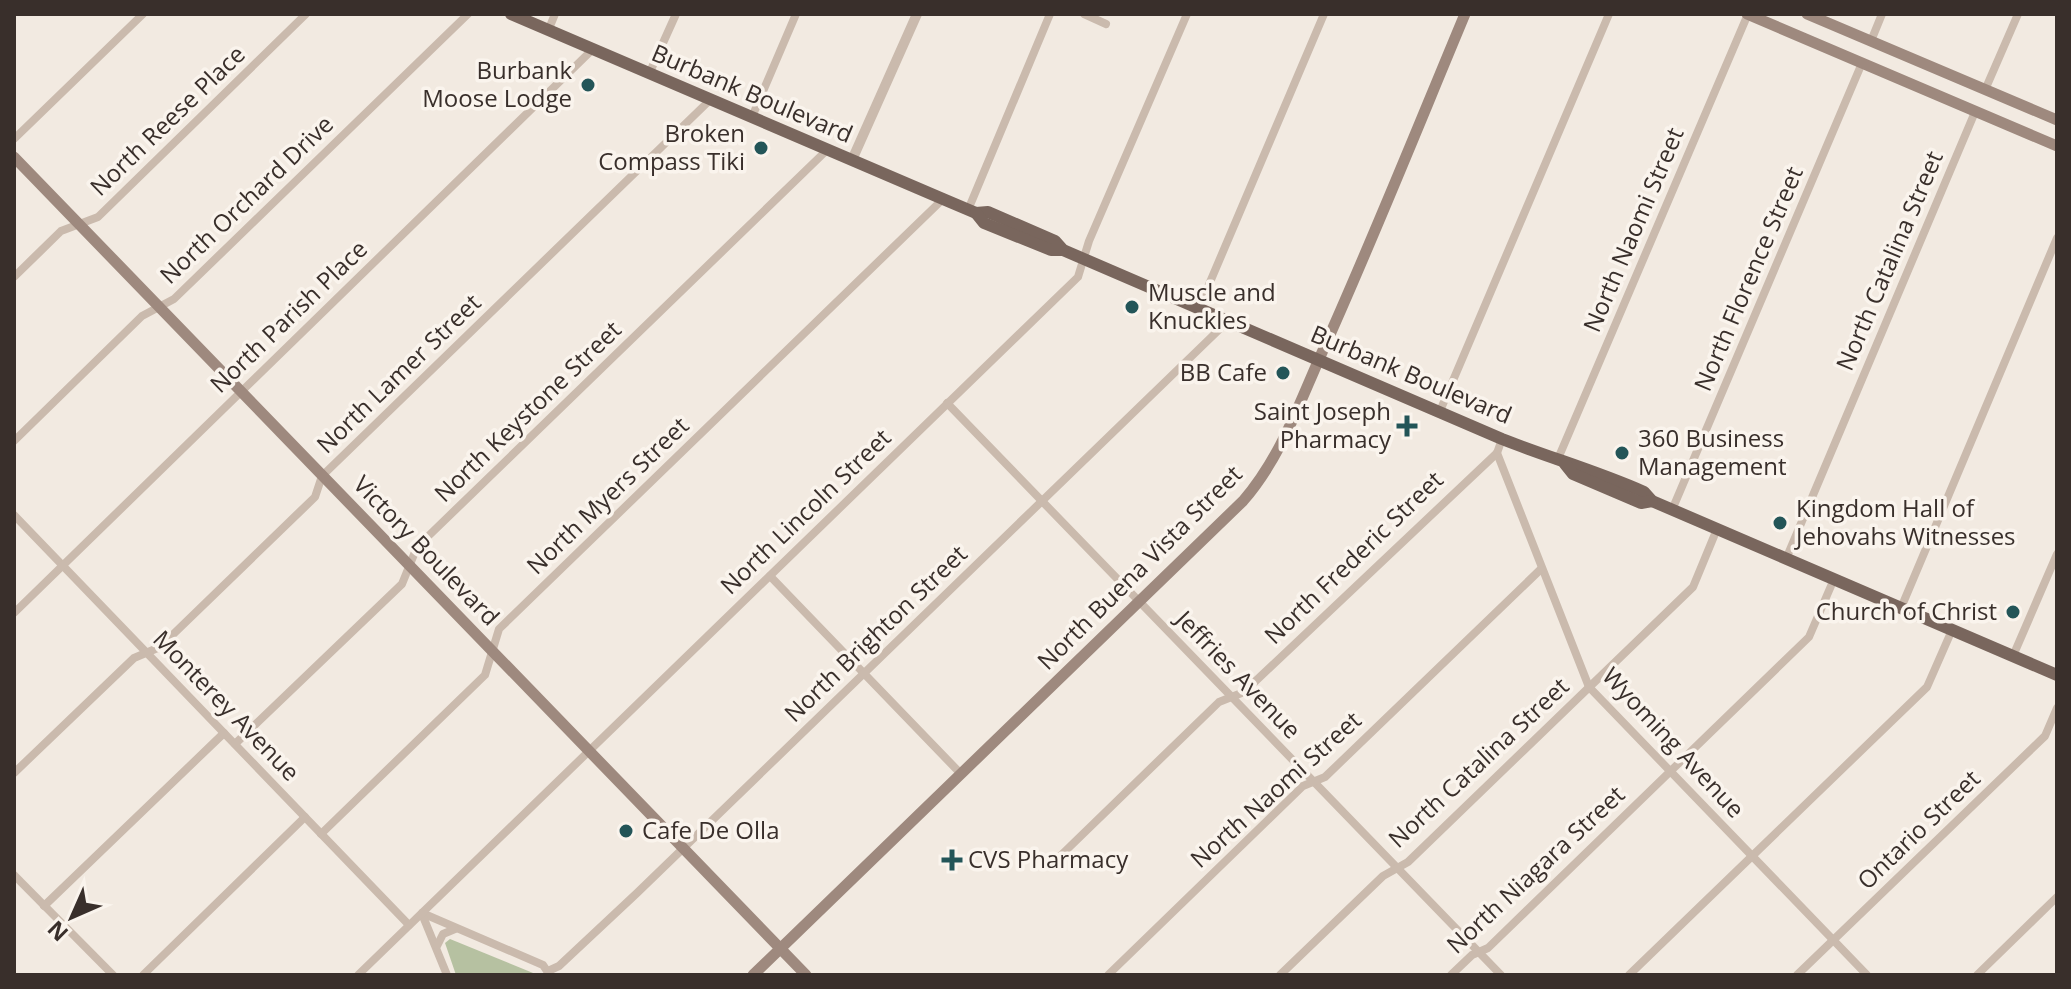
<svg xmlns="http://www.w3.org/2000/svg" width="2071" height="989" font-family="'Open Sans',sans-serif">
  <style>
    .green { fill: #b6c1a1 }
    .lines { fill: none; stroke-linecap: round; stroke-linejoin: round }
    .minor { stroke: #cabaad; stroke-width: 8 }
    .tertiary { stroke: #cabaad; stroke-width: 10 }
    .secondary { stroke: #9e897e; stroke-width: 11 }
    .primary { stroke: #79665d; stroke-width: 12 }
    .poi-dot { fill: #235558; stroke: #faf4ed; stroke-width: 3 }
    .labels { text-anchor: middle; stroke-width: 7; stroke-linejoin: round; paint-order: stroke }
    .poi-label { font-size: 24px; fill: #392f2b; stroke: #faf4ed; text-anchor: end }
    .street-label { font-size: 24px; fill: #392f2b; stroke: #faf4ed }
  </style>
  <rect width="100%" height="100%" fill="#f2eae1"/>
  <polygon class="green" points="450,939 538,975 456,975 445,943"/>
  <g class="lines">
    <g class="minor">
      <polyline points="1084,14 1106,24"/>
      <polyline points="548,31 555,14"/>
      <polyline points="1871,41 1882,14"/>
      <polyline points="649,74 676,14"/>
      <polyline points="1985,90 2018,14"/>
      <polyline points="752,117 796,14"/>
      <polyline points="14,139 143,14"/>
      <polyline points="968,210 1050,14"/>
      <polyline points="14,277 61,231 98,217 306,14"/>
      <polyline points="1199,308 1324,14"/>
      <polyline points="947,403 1501,975"/>
      <polyline points="1440,411 1609,14"/>
      <polyline points="14,441 142,316 174,299 468,14"/>
      <polyline points="1497,453 1589,687 1867,975"/>
      <polyline points="1557,461 1748,14"/>
      <polyline points="1672,510 1862,63"/>
      <polyline points="14,515 409,925"/>
      <polyline points="1786,559 1975,112"/>
      <polyline points="770,576 961,774"/>
      <polyline points="1901,608 2057,238"/>
      <polyline points="14,613 592,50"/>
      <polyline points="2013,656 2057,554"/>
      <polyline points="235,744 402,584 417,547 827,150"/>
      <polyline points="14,773 134,658 160,647 315,497 322,476 710,100"/>
      <polyline points="321,834 485,675 499,629 943,199"/>
      <polyline points="1053,863 1219,702 1244,692 1497,453 1502,439"/>
      <polyline points="14,875 113,975"/>
      <polyline points="44,906 224,733"/>
      <polyline points="422,913 543,965 549,974"/>
      <polyline points="422,914 447,975"/>
      <polyline points="437,946 443,934 455,929"/>
      <polyline points="548,971 559,966 637,893 1228,321"/>
      <polyline points="143,975 305,817"/>
      <polyline points="358,975 1078,277 1089,241 1187,14"/>
      <polyline points="1108,975 1303,786 1325,777 1541,569"/>
      <polyline points="1280,975 1383,876 1408,862 1693,587 1717,529"/>
      <polyline points="1451,975 1472,955 1488,948 1809,637 1834,579"/>
      <polyline points="1629,975 1927,687 1952,630"/>
      <polyline points="1797,975 2045,736 2057,708"/>
      <polyline points="1977,975 2057,897"/>
    </g>
    <polyline class="tertiary" points="852,160 917,14"/>
    <g class="secondary">
      <polyline points="1747,14 2057,146"/>
      <polyline points="1807,14 2057,120"/>
      <polyline points="14,157 806,975"/>
      <path d="M753,975L1243,501C1280,458 1297,409 1320,357C1371,244 1417,129 1465,14"/>
    </g>
    <g class="primary">
      <path d="M511,14L943,199L976,213L988,212L1055,241L1063,250L1502,439C1550,458 1597,471 1644,492L1652,501L2057,675"/>
      <polyline points="976,213 984,223 1051,250 1063,250"/>
      <polyline points="1565,464 1573,474 1641,503 1652,501"/>
    </g>
  </g>
  <g class="poi-dot">
    <circle cx="588" cy="85" r="8"/>
    <circle cx="761" cy="148" r="8"/>
    <circle cx="1132" cy="307" r="8"/>
    <circle cx="1283" cy="373" r="8"/>
    <path d="M1403 414h8v8h8v8h-8v8h-8v-8h-8v-8h8z"/>
    <circle cx="1622" cy="453" r="8"/>
    <circle cx="1780" cy="523" r="8"/>
    <circle cx="2013" cy="612" r="8"/>
    <circle cx="626" cy="831" r="8"/>
    <path d="M948 848h8v8h8v8h-8v8h-8v-8h-8v-8h8z"/>
  </g>
  <g class="labels">
    <g class="poi-label">
      <text x="572" y="79">Burbank<tspan x="572" dy="28">Moose Lodge</tspan></text>
      <text x="745" y="142">Broken<tspan x="745" dy="28">Compass Tiki</tspan></text>
      <text x="1148" y="301" text-anchor="start">Muscle and<tspan x="1148" dy="28">Knuckles</tspan></text>
      <text x="1267" y="381">BB Cafe</text>
      <text x="1391" y="420">Saint Joseph<tspan x="1391" dy="28">Pharmacy</tspan></text>
      <text x="1638" y="447" text-anchor="start">360 Business<tspan x="1638" dy="28">Management</tspan></text>
      <text x="1796" y="517" text-anchor="start">Kingdom Hall of<tspan x="1796" dy="28">Jehovahs Witnesses</tspan></text>
      <text x="1997" y="620">Church of Christ</text>
      <text x="642" y="839" text-anchor="start">Cafe De Olla</text>
      <text x="968" y="868" text-anchor="start">CVS Pharmacy</text>
    </g>
    <g class="street-label">
      <text transform="translate(752 94) rotate(23)" y="8">Burbank Boulevard</text>
      <text transform="translate(168 121) rotate(-44)" y="8">North Reese Place</text>
      <text transform="translate(247 200) rotate(-44)" y="8">North Orchard Drive</text>
      <text transform="translate(1634 230) rotate(-67)" y="8">North Naomi Street</text>
      <text transform="translate(1890 261) rotate(-67)" y="8">North Catalina Street</text>
      <text transform="translate(1749 279) rotate(-67)" y="8">North Florence Street</text>
      <text transform="translate(289 317) rotate(-44)" y="8">North Parish Place</text>
      <text transform="translate(399 374) rotate(-44)" y="8">North Lamer Street</text>
      <text transform="translate(1411 375) rotate(23)" y="8">Burbank Boulevard</text>
      <text transform="translate(528 412) rotate(-44)" y="8">North Keystone Street</text>
      <text transform="translate(608 496) rotate(-44)" y="8">North Myers Street</text>
      <text transform="translate(806 512) rotate(-44)" y="8">North Lincoln Street</text>
      <text transform="translate(426 551) rotate(46)" y="8">Victory Boulevard</text>
      <text transform="translate(1354 558) rotate(-44)" y="8">North Frederic Street</text>
      <text transform="translate(1140 568) rotate(-45)" y="8">North Buena Vista Street</text>
      <text transform="translate(876 634) rotate(-44)" y="8">North Brighton Street</text>
      <text transform="translate(1238 675) rotate(46)" y="8">Jeffries Avenue</text>
      <text transform="translate(226 706) rotate(46)" y="8">Monterey Avenue</text>
      <text transform="translate(1673 743) rotate(47)" y="8">Wyoming Avenue</text>
      <text transform="translate(1479 763) rotate(-43)" y="8">North Catalina Street</text>
      <text transform="translate(1276 790) rotate(-42)" y="8">North Naomi Street</text>
      <text transform="translate(1919 830) rotate(-44)" y="8">Ontario Street</text>
      <text transform="translate(1536 870) rotate(-43)" y="8">North Niagara Street</text>
    </g>
  </g>
  <rect width="2071" height="989" fill="none" stroke="#392f2b" stroke-width="32"/>
  <g transform="translate(72 917) rotate(225)" stroke="#faf4ed" stroke-width="6" paint-order="stroke">
  <path d="M0-6L14 30L0 20L-14 30Z" fill="#392f2b"/>
  <text y="-12" font-size="22" font-weight="bold" text-anchor="middle" fill="#392f2b">N</text>
  </g>
</svg>
